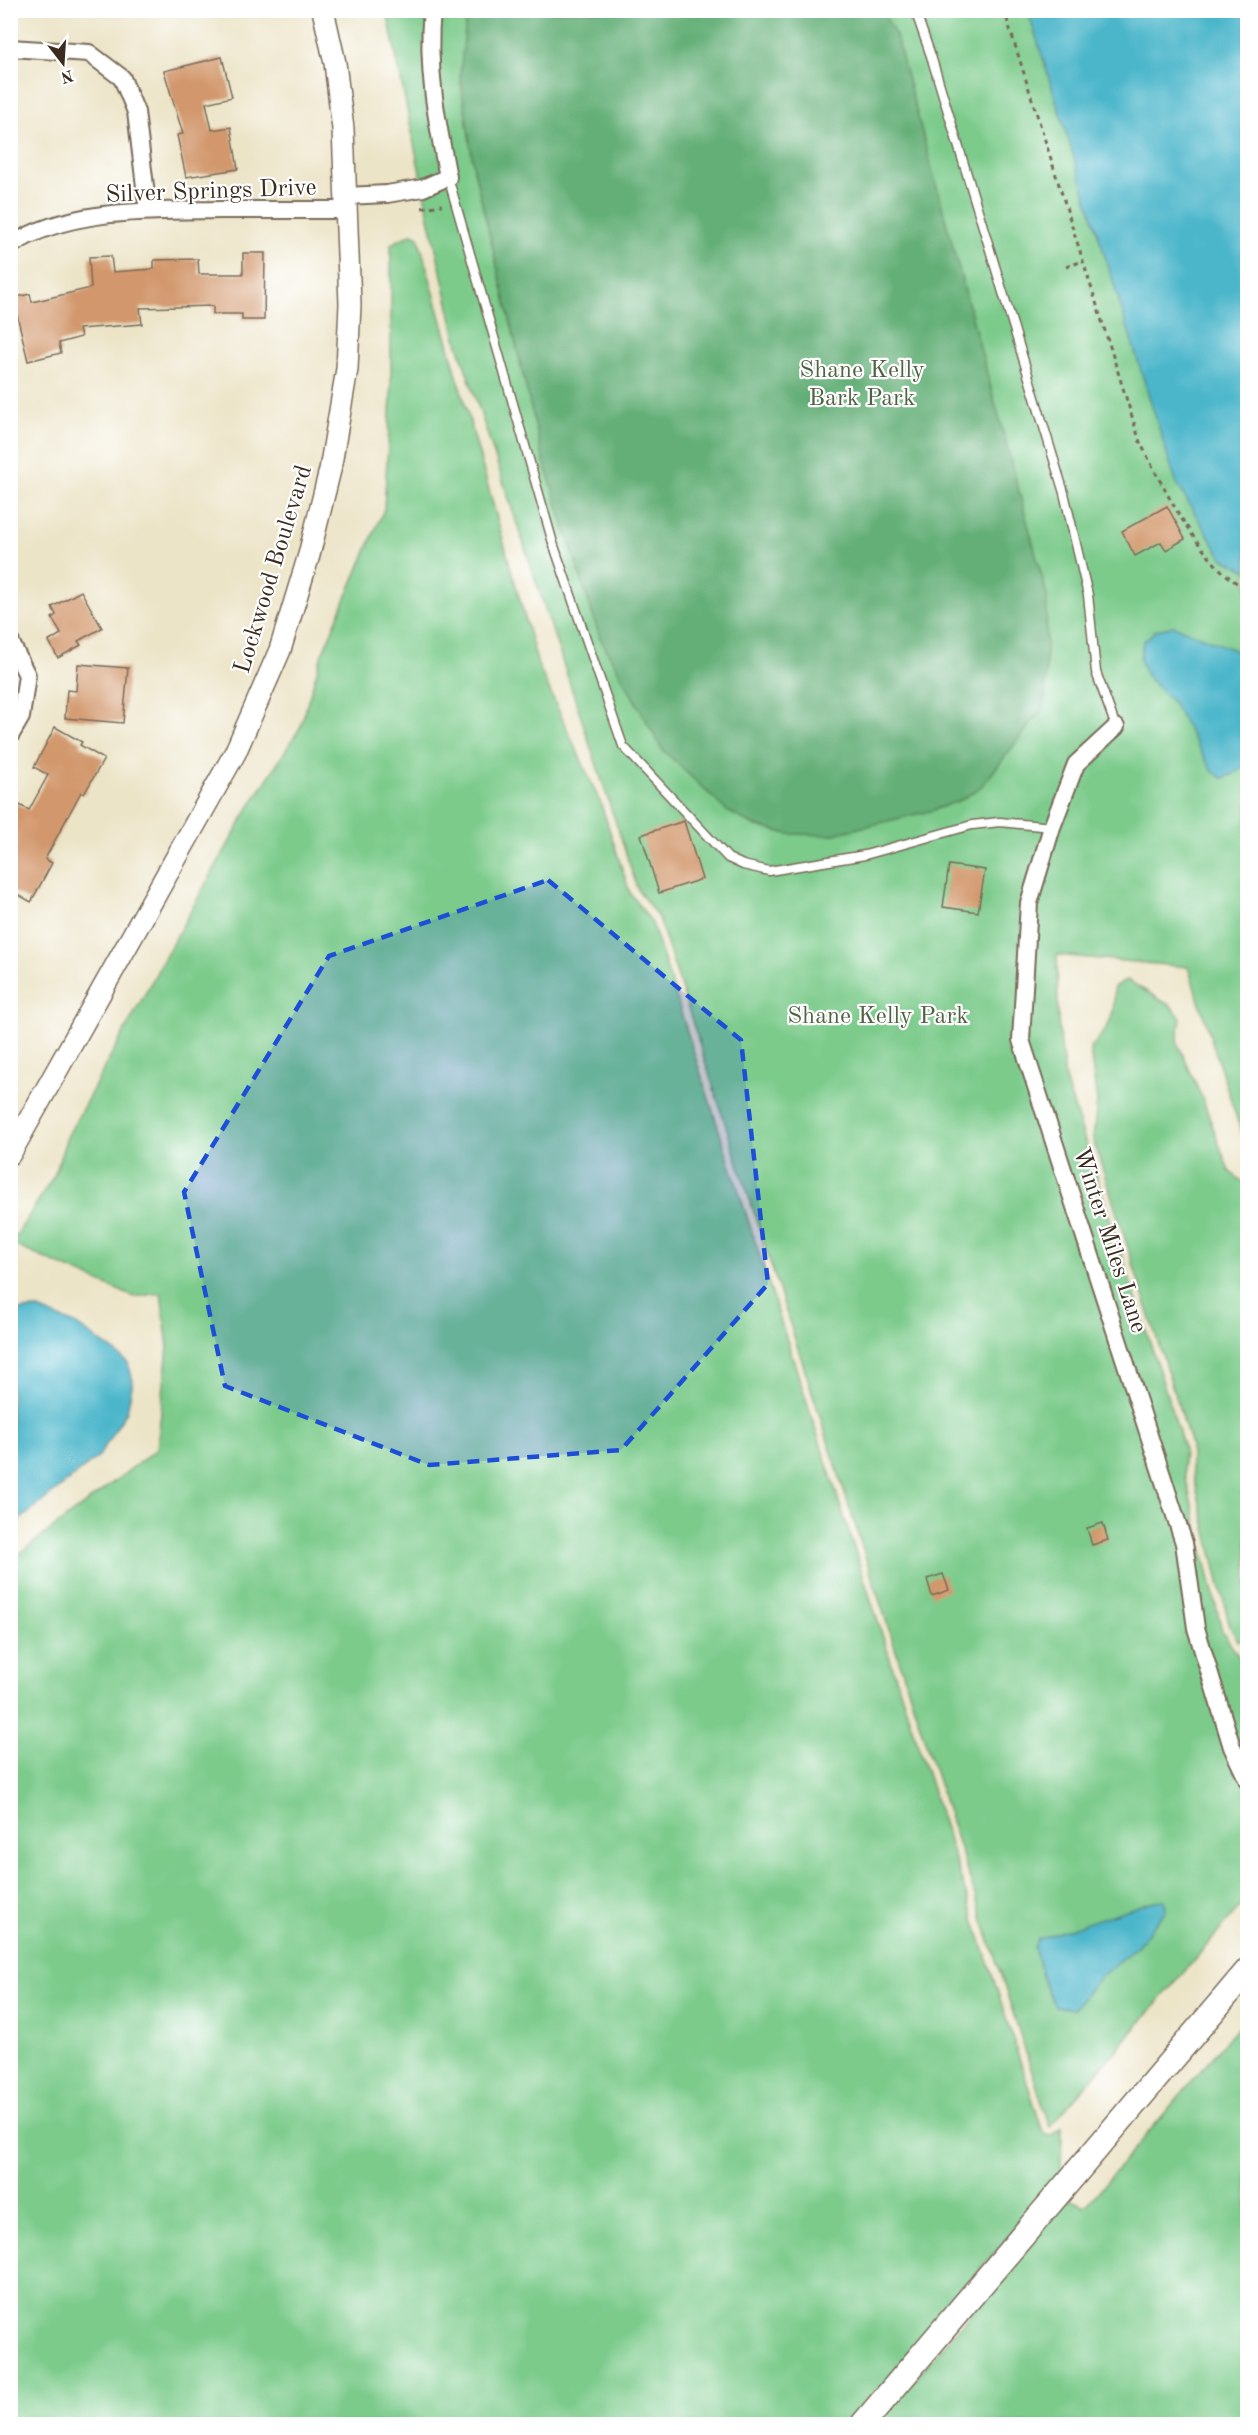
<svg xmlns="http://www.w3.org/2000/svg" width="1258" height="2435" font-family="'Old Standard TT',serif">
  <style>
    .green { fill: #7bcb8b; stroke: #5b7a54; stroke-width: 1.5 }
    .forest { fill: #64af77; stroke: #506c4a; stroke-width: 1.5 }
    .water { fill: #4cb6ca; stroke: #447074; stroke-width: 1.5 }
    .building { fill: #d2976c }
    .lines { fill: none; stroke-linecap: round; stroke-linejoin: round }
    .service-casing { stroke: #796b59; stroke-width: 11 }
    .minor-casing { stroke: #796b59; stroke-width: 20 }
    .tertiary-casing { stroke: #796b59; stroke-width: 24 }
    .secondary-casing { stroke: #796b59; stroke-width: 27 }
    .path { stroke: #796b59; stroke-width: 3; stroke-dasharray: 4.5 4.5; stroke-linecap: butt }
    .service { stroke: #fff; stroke-width: 8 }
    .minor { stroke: #fff; stroke-width: 16 }
    .tertiary { stroke: #fff; stroke-width: 21 }
    .secondary { stroke: #fff; stroke-width: 24 }
    .marked { fill: #1d4ed8; fill-opacity: 0.2; stroke: #1d4ed8; stroke-width: 4.5; stroke-dasharray: 12 8; stroke-linejoin: round }
    .labels { text-anchor: middle; stroke-width: 4.5; stroke-linejoin: round; paint-order: stroke }
    .street-label { font-size: 24px; fill: #3b2a1e; stroke: #fff }
    .park-label { font-size: 24px; fill: #516244; stroke: #fff }
  </style>
  <rect width="100%" height="100%" fill="#fff"/>
  <filter id="ink" filterUnits="userSpaceOnUse"><feTurbulence type="fractalNoise" baseFrequency=".0167" numOctaves="2"/><feDisplacementMap in="SourceGraphic" scale="12" xChannelSelector="R" yChannelSelector="G"/><feConvolveMatrix kernelMatrix="1 2 1 2 8 2 1 2 1" color-interpolation-filters="sRGB"/></filter>
  <filter id="wash" filterUnits="userSpaceOnUse"><feTurbulence type="fractalNoise" baseFrequency=".008" numOctaves="4" result="noise"/><feDisplacementMap in="SourceGraphic" scale="24" xChannelSelector="R" yChannelSelector="G"/><feGaussianBlur stdDeviation="1.35" result="paint"/><feColorMatrix in="noise" values="0 0 0 0 0 0 0 0 0 0 0 0 0 0 0 0 0 1.4 0 .05"/><feComposite in="paint" operator="in"/></filter>
  <g filter="url(#wash)">
    <rect width="100%" height="100%" fill="#ece4c7"/>
    <g class="green">
      <polygon points="387,11 1247,11 1247,1150 1188,967 1057,955 1058,1020 1065,1079 1184,1448 1183,1467 1222,1631 1247,1670 1247,1899 1050,2127 659,919 638,890 456,339 429,217"/>
      <polygon points="411,234 418,236 538,665 601,804 630,893 652,923 1042,2129 1045,2134 1051,2136 1062,2127 1061,2174 849,2424 11,2424 11,1560 157,1449 168,1347 161,1293 134,1297 11,1244 54,1176 67,1137 172,944 250,806 300,728 322,654 384,509 391,397 391,244"/>
      <path d="M1127,980L1171,1006L1181,1018L1177,1042L1203,1100L1229,1171L1247,1185V1639L1238,1641L1230,1627L1191,1466V1445L1093,1139L1097,1102L1090,1049C1109,1027 1116,1017 1114,987Z"/>
      <polygon points="1247,2016 1247,2424 877,2424 1068,2199 1086,2206"/>
    </g>
    <polygon class="forest" points="467,11 882,11 896,36 1047,595 1045,705 983,785 963,799 934,810 830,835 788,834 753,825 727,811 662,749 600,638 544,462 474,170 460,76"/>
    <g class="water">
      <polygon points="1028,11 1247,11 1247,571 1222,558 1176,482"/>
      <polygon points="1174,626 1247,655 1247,763 1234,774 1222,778 1212,771 1173,703 1146,675 1140,659 1143,642 1156,630"/>
      <polygon points="38,1309 75,1324 114,1351 128,1363 133,1381 127,1411 99,1456 11,1527 11,1314 19,1310"/>
      <polygon points="1165,1900 1166,1910 1135,1949 1101,1976 1073,2009 1055,2006 1044,1983 1034,1947 1038,1939 1154,1901"/>
    </g>
    <g id="blocks">
      <g class="building">
        <polygon points="222,57 232,97 206,103 212,130 231,127 238,169 186,177 177,135 183,134 164,71"/>
        <polygon points="243,253 265,253 264,320 242,320 242,314 213,314 213,306 140,308 142,324 79,329 81,337 59,343 61,353 28,361 13,298 30,294 32,302 91,288 89,257 111,256 113,272 154,269 154,260 198,259 199,274 243,274"/>
        <polygon points="1167,506 1185,539 1166,550 1161,542 1135,556 1122,531"/>
        <polygon points="81,591 102,628 78,641 81,645 58,658 49,641 61,634 52,618 56,615 52,607"/>
        <polygon points="78,664 128,668 123,723 65,718 67,690 76,691"/>
        <polygon points="55,727 82,742 80,745 104,759 84,794 81,792 45,859 52,863 31,902 10,890 10,800 29,810 48,775 34,767"/>
        <polygon points="684,821 702,879 659,893 641,835"/>
        <polygon points="949,865 985,870 978,912 943,907"/>
        <polygon points="1103,1523 1108,1540 1092,1545 1087,1528"/>
        <polygon points="943,1574 949,1590 932,1596 927,1579"/>
      </g>
    </g>
  </g>
  <g filter="url(#ink)">
    <use href="#blocks" fill-opacity="0" stroke="#796b59" stroke-width="1.5"/>
    <g class="lines">
      <defs>
        <g id="service">
          <polyline points="915,10 931,56 1064,493 1088,595 1096,672 1116,727"/>
          <polyline points="448,177 553,543 623,746 728,858 743,865 769,871 865,855 972,825 1000,822 1052,827"/>
        </g>
        <g id="minor">
          <polyline points="10,48 89,53 122,78 136,112 148,211"/>
          <path d="M346,196L387,194L423,188L448,177C437,122 426,67 432,10"/>
          <path d="M10,246C68,207 157,211 223,210C264,210 305,210 347,210"/>
          <polyline points="10,641 27,675 21,717 10,736"/>
          <polyline points="1116,727 1076,764 1052,827 1029,903 1021,1040 1168,1494 1184,1543 1196,1628 1232,1747 1248,1781"/>
        </g>
        <polyline id="tertiary" points="10,1154 235,753 280,650 309,555 330,470 347,369 350,304 343,129 335,63 323,10"/>
        <polyline id="secondary" points="863,2424 1248,1970"/>
      </defs>
      <use href="#service" class="service-casing"/>
      <use href="#minor" class="minor-casing"/>
      <use href="#tertiary" class="tertiary-casing"/>
      <use href="#secondary" class="secondary-casing"/>
      <g class="path">
        <path d="M1004,10L1140,442C1162,485 1185,532 1219,568C1228,577 1238,584 1248,592"/>
        <polyline points="422,208 442,205"/>
        <polyline points="1066,267 1083,261"/>
      </g>
      <use href="#service" class="service"/>
      <use href="#minor" class="minor"/>
      <use href="#tertiary" class="tertiary"/>
      <use href="#secondary" class="secondary"/>
    </g>
  </g>
  <path class="marked" d="M548,880L741,1040L768,1284L621,1450L429,1465L225,1386L184,1192L329,956Z"/>
  <g class="labels">
    <g class="street-label">
      <text transform="translate(211 190) rotate(-2)" y="8">Silver Springs Drive</text>
      <text transform="translate(272 569) rotate(-73)" y="8">Lockwood Boulevard</text>
      <text transform="translate(1111 1240) rotate(72)" y="8">Winter Miles Lane</text>
    </g>
    <g class="park-label">
      <text x="862" y="377">Shane Kelly<tspan x="862" dy="28">Bark Park</tspan></text>
      <text x="878" y="1023">Shane Kelly Park</text>
    </g>
  </g>
  <rect width="1258" height="2435" fill="none" stroke="#fff" stroke-width="36"/>
  <g transform="translate(63 63) rotate(163)" stroke="#ffffff" stroke-width="4.5" paint-order="stroke">
  <path d="M0-4.5L10 22L0 15L-10 22Z" fill="#3b2a1e"/>
  <text y="-9" font-size="16" font-weight="bold" text-anchor="middle" fill="#3b2a1e">N</text>
  </g>
</svg>
